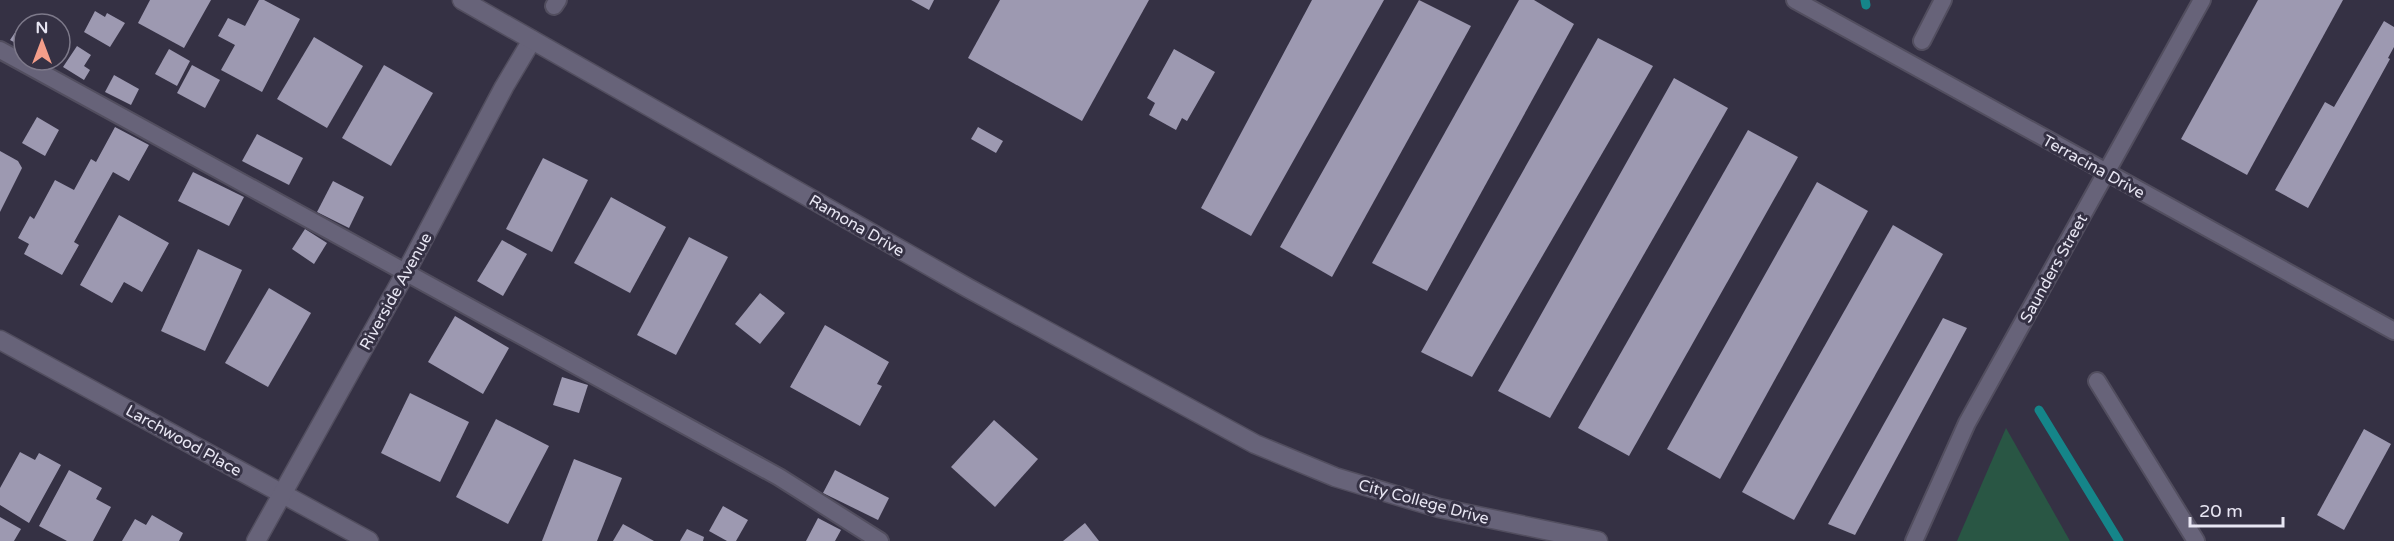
<svg xmlns="http://www.w3.org/2000/svg" width="2394" height="541" font-family="'Varela Round',sans-serif">
  <style>
    .green { fill: #295644 }
    .lines { fill: none; stroke-linecap: round; stroke-linejoin: round }
    .stream { stroke: #158589; stroke-width: 9 }
    .building { fill: #9d99b1 }
    .lane-casing { stroke: #524e5f; stroke-width: 20 }
    .street-casing { stroke: #524e5f; stroke-width: 21 }
    .secondary-casing { stroke: #524e5f; stroke-width: 21 }
    .lane { stroke: #676379; stroke-width: 16 }
    .street { stroke: #676379; stroke-width: 18 }
    .secondary { stroke: #676379; stroke-width: 18 }
    .labels { text-anchor: middle; stroke-width: 6; stroke-linejoin: round; paint-order: stroke }
    .street-label { font-size: 16px; fill: #e8e6f3; stroke: #353144 }
  </style>
  <rect width="100%" height="100%" fill="#353144"/>
  <polygon class="green" points="2006,428 2070,541 1957,541"/>
  <g class="lines">
    <g class="stream">
      <polyline points="1865,0 1866,5"/>
      <polyline points="2039,410 2119,541"/>
    </g>
  </g>
  <g class="building">
    <polygon points="150,0 211,0 184,48 138,23"/>
    <polygon points="259,0 264,0 300,19 262,92 221,70 235,45 218,36 228,18 245,26"/>
    <polygon points="911,0 934,0 929,10"/>
    <polygon points="1000,0 1149,0 1082,121 968,58"/>
    <polygon points="1312,0 1384,0 1251,236 1201,208"/>
    <polygon points="1419,0 1471,26 1332,277 1280,247"/>
    <polygon points="1519,0 1534,0 1574,24 1427,291 1372,263"/>
    <polygon points="2258,0 2343,0 2247,175 2181,139"/>
    <polygon points="95,11 105,17 107,13 125,23 110,47 84,32"/>
    <polygon points="2384,21 2394,27 2394,47 2388,58 2390,59 2308,208 2275,190 2325,102 2334,107"/>
    <polygon points="16,31 24,35 21,46 10,40"/>
    <polygon points="314,37 363,66 327,128 277,99"/>
    <polygon points="1598,38 1653,66 1472,377 1421,352"/>
    <polygon points="77,46 91,55 84,66 90,70 84,80 63,67"/>
    <polygon points="169,49 190,61 177,86 155,74"/>
    <polygon points="1174,49 1215,72 1187,121 1182,118 1176,130 1149,115 1155,103 1147,98"/>
    <polygon points="192,65 220,80 205,108 177,93"/>
    <polygon points="384,65 433,93 391,166 342,138"/>
    <polygon points="114,75 139,89 131,105 105,92"/>
    <polygon points="1674,78 1728,108 1550,418 1498,391"/>
    <polygon points="37,117 59,130 45,156 22,143"/>
    <polygon points="115,127 149,145 129,181 113,172 74,242 79,245 62,275 24,254 29,244 18,238 30,216 34,219 55,180 74,190 91,159 96,162"/>
    <polygon points="978,127 1003,141 996,153 971,139"/>
    <polygon points="1748,130 1798,157 1629,456 1578,428"/>
    <polygon points="257,134 303,158 289,185 242,161"/>
    <polygon points="0,151 18,161 22,168 0,212"/>
    <polygon points="543,158 588,180 552,252 506,229"/>
    <polygon points="193,172 244,197 229,226 178,201"/>
    <polygon points="333,181 364,197 349,228 317,212"/>
    <polygon points="1817,182 1868,211 1720,479 1667,449"/>
    <polygon points="611,197 666,227 630,293 574,263"/>
    <polygon points="119,215 169,243 142,292 124,282 112,303 80,285"/>
    <polygon points="1893,225 1943,254 1794,520 1742,492"/>
    <polygon points="305,229 327,243 314,264 292,249"/>
    <polygon points="689,237 728,257 676,355 637,335"/>
    <polygon points="502,240 527,254 503,296 477,281"/>
    <polygon points="198,249 242,270 205,351 161,331"/>
    <polygon points="269,288 311,313 268,387 225,363"/>
    <polygon points="760,293 785,313 760,344 735,324"/>
    <polygon points="455,316 509,348 483,394 428,362"/>
    <polygon points="1943,318 1967,328 1855,535 1828,524"/>
    <polygon points="825,325 889,362 877,384 882,386 860,426 790,387"/>
    <polygon points="562,377 588,385 579,413 553,405"/>
    <polygon points="410,393 469,422 440,482 381,453"/>
    <polygon points="496,419 549,446 508,524 456,497"/>
    <polygon points="994,420 1038,459 995,507 951,467"/>
    <polygon points="2364,429 2391,444 2344,530 2317,515"/>
    <polygon points="20,452 35,460 39,453 61,465 29,523 0,505 0,488"/>
    <polygon points="574,459 622,478 597,541 542,541"/>
    <polygon points="69,470 102,488 96,499 111,507 93,541 67,541 39,526"/>
    <polygon points="835,470 889,498 878,520 823,493"/>
    <polygon points="723,506 748,520 736,541 727,541 709,531"/>
    <polygon points="152,515 183,533 179,541 122,541 135,519 146,525"/>
    <polygon points="0,517 21,529 14,541 0,541"/>
    <polygon points="818,518 841,530 835,541 806,541"/>
    <polygon points="1085,523 1099,541 1063,541"/>
    <polygon points="623,524 654,541 613,541"/>
    <polygon points="687,529 704,537 703,541 680,541"/>
  </g>
  <g class="lines">
    <defs>
      <g id="lane">
        <polyline points="1795,0 2394,331"/>
        <polyline points="554,6 558,0"/>
        <polyline points="1922,41 1943,0"/>
        <polyline points="0,50 779,477 880,541"/>
        <polyline points="2097,381 2196,541"/>
        <polyline points="1914,541 1967,423 2202,0"/>
      </g>
      <g id="street">
        <polyline points="0,340 369,541"/>
        <polyline points="256,541 406,272 504,87 532,40"/>
      </g>
      <polyline id="secondary" points="462,0 968,288 1255,444 1335,477 1439,508 1598,541"/>
    </defs>
    <use href="#lane" class="lane-casing"/>
    <use href="#street" class="street-casing"/>
    <use href="#secondary" class="secondary-casing"/>
    <use href="#lane" class="lane"/>
    <use href="#street" class="street"/>
    <use href="#secondary" class="secondary"/>
  </g>
  <g class="labels">
    <g class="street-label">
      <text transform="translate(2094 166) rotate(29)" y="6">Terracina Drive</text>
      <text transform="translate(857 225) rotate(30)" y="6">Ramona Drive</text>
      <text transform="translate(2053 268) rotate(-61)" y="6">Saunders Street</text>
      <text transform="translate(395 291) rotate(-61)" y="6">Riverside Avenue</text>
      <text transform="translate(184 440) rotate(29)" y="6">Larchwood Place</text>
      <text transform="translate(1424 501) rotate(15)" y="6">City College Drive</text>
    </g>
  </g>
  <g transform="translate(42 42)"><circle r="28" fill="#353144" stroke="#7d798a" stroke-width="1.5"/>
  <path d="M0-4.5L10 22L0 15L-10 22Z" fill="#f49e8a"/>
  <text y="-9" font-size="16" font-weight="bold" text-anchor="middle" fill="#e8e6f3">N</text>
  </g>
  <path d="M2190 517v9h93v-9" fill="none" stroke="#e8e6f3" stroke-width="3"/>
  <text x="2199" y="517" font-size="18" fill="#e8e6f3" stroke="#353144" stroke-width="4.5" paint-order="stroke">20 m</text>
</svg>
